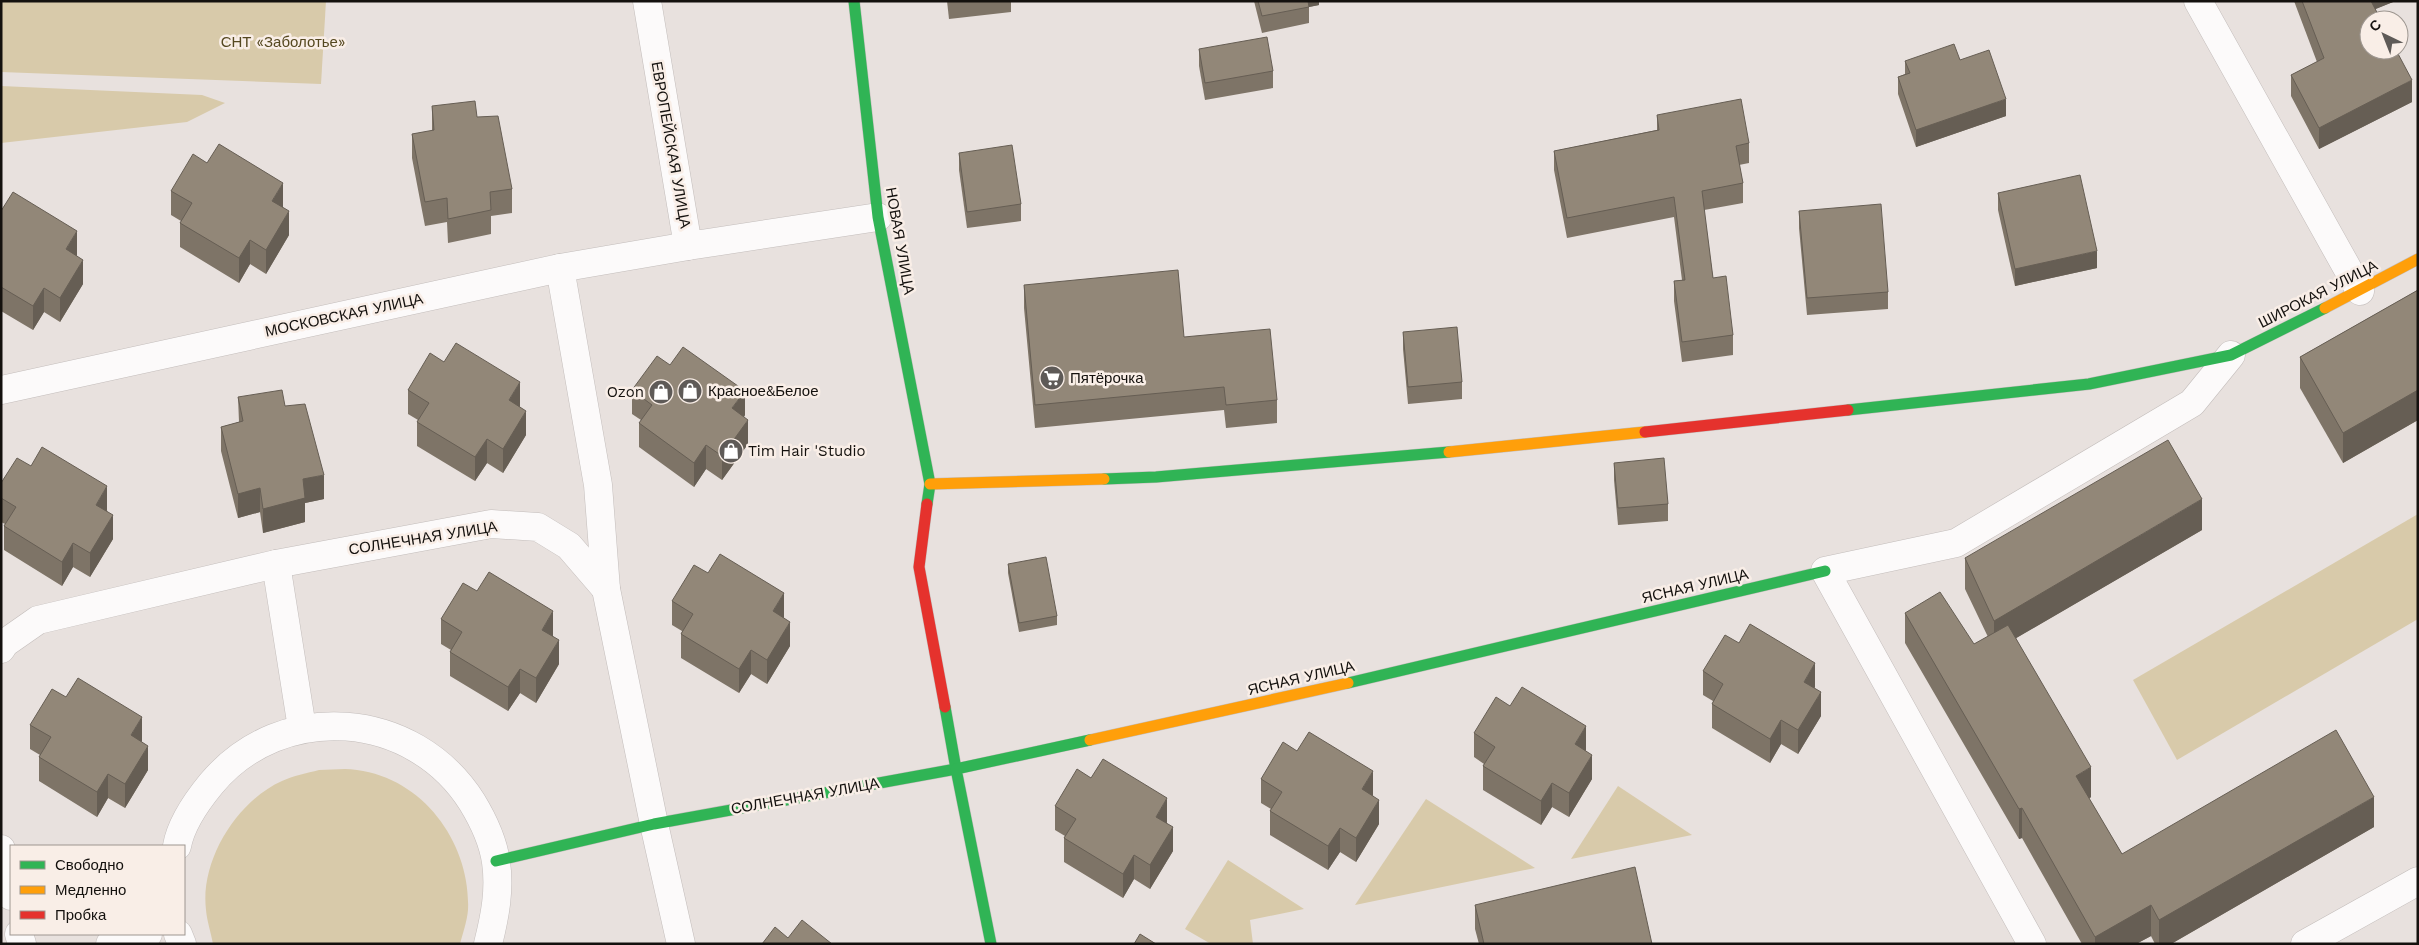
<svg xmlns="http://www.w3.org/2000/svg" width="2419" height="945" font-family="'Work Sans',sans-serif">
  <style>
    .green { fill: #d8caaa }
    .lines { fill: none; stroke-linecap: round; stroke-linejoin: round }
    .street-casing { stroke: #c3bdbb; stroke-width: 29 }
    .fast-casing { stroke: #c3bdbb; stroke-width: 12 }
    .slow-casing { stroke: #c3bdbb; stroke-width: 12 }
    .jam-casing { stroke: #c3bdbb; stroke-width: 12 }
    .street { stroke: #fcfafa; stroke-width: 28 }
    .fast { stroke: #30b455; stroke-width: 11 }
    .slow { stroke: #ff9f0a; stroke-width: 11 }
    .jam { stroke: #e5322d; stroke-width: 11 }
    .wall { fill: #7e7467 }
    .shaded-wall { fill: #665e54 }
    .building { fill: #928778; stroke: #665e54 }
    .labels { text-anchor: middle; stroke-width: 5; stroke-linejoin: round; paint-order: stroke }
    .park-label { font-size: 15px; fill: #554820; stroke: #f9eee7 }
    .street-label { font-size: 15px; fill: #14110e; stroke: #f9eee7 }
    .poi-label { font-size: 15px; fill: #14110e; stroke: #f9eee7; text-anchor: start }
  </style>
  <rect width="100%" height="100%" fill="#e8e1de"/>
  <g class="green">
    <polygon points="1,1 326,1 321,84 1,72"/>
    <polygon points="1,86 202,95 225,103 187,122 1,143"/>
    <polygon points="2418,514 2418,619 2177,760 2133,680"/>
    <path d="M319,770C332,770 345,768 357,770C425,779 471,845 468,910C467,921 463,933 460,944H213C211,933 207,921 206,910C200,860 237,801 282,781C293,776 307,773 319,770Z"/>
    <polygon points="1618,786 1692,835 1571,859"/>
    <polygon points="1426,799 1535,868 1355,905"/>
    <polygon points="1228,860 1304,909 1250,920 1253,944 1211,944 1185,929"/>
  </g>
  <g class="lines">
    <defs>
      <g id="street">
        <polyline points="647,1 688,246 878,217"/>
        <polyline points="2198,1 2360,291"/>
        <polyline points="560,268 598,485 606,589 654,824 681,944"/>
        <polyline points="1,390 560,268 688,246"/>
        <polyline points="276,564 302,728"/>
        <polyline points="1,649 5,643 38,620 276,564 491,524 538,527 569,546 606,589"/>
        <path d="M177,846C181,824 197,801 211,784C282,699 414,710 472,802C483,820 493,841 496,862C500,890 495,916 488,944"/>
        <polyline points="1,849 11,896"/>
        <polyline points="19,934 22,944"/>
        <polyline points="178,934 182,944"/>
        <polyline points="110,944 148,934"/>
        <polyline points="2032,944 1825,571 1956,543 2192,403 2231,355"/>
        <polyline points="2305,944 2418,881"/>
      </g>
      <g id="fast">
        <polyline points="854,1 878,217 930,484 927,504"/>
        <polyline points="1848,410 2089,384 2231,355 2325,308"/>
        <polyline points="1104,479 1156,477 1449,452"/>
        <polyline points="1348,683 1825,571"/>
        <polyline points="496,861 654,824 956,769 945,707"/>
        <polyline points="991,944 956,769 1090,740"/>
      </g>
      <g id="slow">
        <polyline points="2325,308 2418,259"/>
        <polyline points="1449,452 1645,432"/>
        <polyline points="930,484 1104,479"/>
        <polyline points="1090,740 1348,683"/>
      </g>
      <g id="jam">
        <polyline points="1645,432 1848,410"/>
        <polyline points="927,504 919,567 945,707"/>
      </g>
    </defs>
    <use href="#street" class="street-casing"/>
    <use href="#fast" class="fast-casing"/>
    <use href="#slow" class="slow-casing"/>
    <use href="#jam" class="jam-casing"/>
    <use href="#street" class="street"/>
    <use href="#fast" class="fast"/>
    <use href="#slow" class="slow"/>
    <use href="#jam" class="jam"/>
  </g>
  <g class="wall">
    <polygon points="947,1 1011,1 1011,12 949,19"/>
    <polygon points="1254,1 1319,1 1319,5 1309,7 1309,23 1262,33"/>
    <polygon points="2294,1 2393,1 2393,2 2375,9 2412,102 2319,149 2291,96 2291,75 2317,62"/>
    <polygon points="1199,49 1273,71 1273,88 1205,100 1199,66"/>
    <polygon points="1960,60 2006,116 1916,147 1898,94 1898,77 1905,74 1905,61"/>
    <polygon points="432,106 477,117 512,189 512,213 491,216 491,234 448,243 447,222 425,226 412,158 412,134 432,131"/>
    <polygon points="1657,115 1749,143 1749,163 1739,165 1743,183 1743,203 1704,210 1713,278 1733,335 1733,355 1682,362 1674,301 1674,281 1682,280 1674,217 1567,238 1554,170 1554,151 1657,130"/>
    <polygon points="959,153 1021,204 1021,221 967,228 959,170"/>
    <polygon points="171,191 283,207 289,235 266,274 250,264 239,283 180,247 180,223 181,221 171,215"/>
    <polygon points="1998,193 2097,268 2015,286 1998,210"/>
    <polygon points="1,211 77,255 77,256 83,284 60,322 44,312 33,330 1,311"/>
    <polygon points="1799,211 1888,292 1888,309 1807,315 1799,228"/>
    <polygon points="1024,285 1184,337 1277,400 1277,423 1226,428 1224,410 1035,428 1024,308"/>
    <polygon points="2418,290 2418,420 2343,463 2300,388 2300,357"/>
    <polygon points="1403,332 1462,382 1462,399 1408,404 1403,349"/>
    <polygon points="444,362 520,406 520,407 526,435 503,473 487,463 475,481 417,446 417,422 418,420 408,414 408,390"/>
    <polygon points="632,390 745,415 744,417 748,444 722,480 706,469 694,487 639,447 639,423 641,420 632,414"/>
    <polygon points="238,397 285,406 324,499 305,503 305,522 263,533 260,512 238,518 221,451 221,427 239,422"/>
    <polygon points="1614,463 1668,504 1668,521 1618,525 1614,480"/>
    <polygon points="1,498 107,510 113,539 90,577 73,567 62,586 4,550 4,526 5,524 1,522"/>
    <polygon points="2202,530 2016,638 2091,797 2089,799 2122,854 2374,827 2171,944 2155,944 2151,936 2136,944 2082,944 2022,838 2019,839 1905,643 1905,613 1974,644 1988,637 1965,589 1965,558"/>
    <polygon points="1008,564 1057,616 1057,625 1019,632 1008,573"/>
    <polygon points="672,601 784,617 784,618 790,646 767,684 751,674 739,693 681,658 681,634 682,631 672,625"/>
    <polygon points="441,619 553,636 559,664 536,703 520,693 508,711 450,676 450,652 451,650 441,644"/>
    <polygon points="1703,671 1815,687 1814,688 1821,716 1798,754 1781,744 1770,763 1712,728 1712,704 1713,701 1703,695"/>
    <polygon points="30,725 142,741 141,742 148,770 125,808 108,798 97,817 39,781 39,757 40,755 30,749"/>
    <polygon points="1474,733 1586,750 1585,751 1592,779 1569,817 1552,807 1541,825 1483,790 1483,766 1484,764 1474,757"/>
    <polygon points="1297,751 1373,795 1379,824 1356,862 1340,852 1328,870 1270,835 1270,811 1271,809 1261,803 1261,779"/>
    <polygon points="1055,806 1167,822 1167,823 1173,851 1150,889 1134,879 1123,898 1064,862 1064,838 1065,836 1055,830"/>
    <polygon points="1475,905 1652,944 1479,944 1475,929"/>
  </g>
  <g class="shaded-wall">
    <polygon points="1306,1 1319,1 1319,5 1309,7"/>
    <polygon points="2366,1 2393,1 2393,2 2366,13"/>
    <polygon points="2412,80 2412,102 2319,149 2319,128"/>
    <polygon points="2006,99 2006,116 1916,147 1916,130"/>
    <polygon points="283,183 283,207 272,225 272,201"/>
    <polygon points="289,211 289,235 266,274 266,250"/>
    <polygon points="77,231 77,255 66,273 66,249"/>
    <polygon points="250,240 250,264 239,283 239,258"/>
    <polygon points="2097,251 2097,268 2015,286 2015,269"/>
    <polygon points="83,260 83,284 60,322 60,298"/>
    <polygon points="44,288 44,312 33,330 33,306"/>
    <polygon points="520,382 520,406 509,424 509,400"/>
    <polygon points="2418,390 2418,420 2343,463 2343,433"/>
    <polygon points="745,391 745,415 732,432 732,408"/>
    <polygon points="526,411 526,435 503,473 503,449"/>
    <polygon points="748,420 748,444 722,480 722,456"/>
    <polygon points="487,439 487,463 475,481 475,457"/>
    <polygon points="706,445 706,469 694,487 694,463"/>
    <polygon points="324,475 324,499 305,503 305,522 263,533 263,509 303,479"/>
    <polygon points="107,486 107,510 96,529 96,505"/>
    <polygon points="260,488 260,512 238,518 238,494"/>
    <polygon points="2202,499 2202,530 1994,651 1994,621"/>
    <polygon points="113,515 113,539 90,577 90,553"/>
    <polygon points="73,543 73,567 62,586 62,562"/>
    <polygon points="784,593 784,617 773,636 773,611"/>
    <polygon points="553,611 553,636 542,654 542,630"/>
    <polygon points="790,622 790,646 767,684 767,660"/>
    <polygon points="559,640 559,664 536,703 536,678"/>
    <polygon points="751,650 751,674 739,693 739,669"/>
    <polygon points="1815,663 1815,687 1804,706 1804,682"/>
    <polygon points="520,669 520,693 508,711 508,687"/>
    <polygon points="1821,692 1821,716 1798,754 1798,730"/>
    <polygon points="142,717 142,741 131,759 131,735"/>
    <polygon points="1781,720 1781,744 1770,763 1770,739"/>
    <polygon points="1586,726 1586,750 1575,768 1575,744"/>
    <polygon points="148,746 148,770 125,808 125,784"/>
    <polygon points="1592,755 1592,779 1569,817 1569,793"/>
    <polygon points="2091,767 2091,797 2076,806 2076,776"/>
    <polygon points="1373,771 1373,795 1362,813 1362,789"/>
    <polygon points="108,774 108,798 97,817 97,792"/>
    <polygon points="1552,783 1552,807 1541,825 1541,801"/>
    <polygon points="2374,797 2374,827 2171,944 2159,944 2159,920"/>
    <polygon points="1167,798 1167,822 1156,841 1156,817"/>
    <polygon points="1379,800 1379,824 1356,862 1356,838"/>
    <polygon points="2022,808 2022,838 2019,839 2019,809"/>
    <polygon points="1173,827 1173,851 1150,889 1150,865"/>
    <polygon points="1340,828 1340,852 1328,870 1328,846"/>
    <polygon points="1134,855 1134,879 1123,898 1123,874"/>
    <polygon points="2151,905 2151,936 2136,944 2095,944 2095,937"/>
  </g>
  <g class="building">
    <polygon points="1258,1 1308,1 1309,7 1262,16"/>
    <polygon points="2302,1 2371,1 2381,20 2369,20 2369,50 2396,50 2412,80 2319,128 2291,75 2324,58"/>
    <polygon points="1267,37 1273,71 1205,83 1199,49"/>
    <polygon points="1954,44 1960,60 1989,50 2006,99 1916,130 1898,77 1910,73 1905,61"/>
    <polygon points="1741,99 1749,143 1736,146 1743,183 1702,191 1713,278 1726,276 1733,335 1682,342 1674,281 1685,280 1674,197 1567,218 1554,151 1659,130 1657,115"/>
    <polygon points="475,101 477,117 498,116 512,189 490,192 491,210 448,219 447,198 425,202 412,134 434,130 432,106"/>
    <polygon points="219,144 283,183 272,201 289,211 266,250 250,240 239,258 180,223 192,203 171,191 193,154 207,163"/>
    <polygon points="1012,145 1021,204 967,212 959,153"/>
    <polygon points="2080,175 2097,251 2015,269 1998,193"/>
    <polygon points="13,192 77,231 66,249 83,260 60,298 44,288 33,306 1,287 1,211"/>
    <polygon points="1881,204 1888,292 1807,298 1799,211"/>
    <polygon points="1178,270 1184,337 1270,329 1277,400 1226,405 1224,387 1035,405 1024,285"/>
    <polygon points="2418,290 2418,390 2343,433 2300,357"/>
    <polygon points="1457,327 1462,382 1408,387 1403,332"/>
    <polygon points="456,343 520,382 509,400 526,411 503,449 487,439 475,457 417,422 429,403 408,390 430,353 444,362"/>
    <polygon points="683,347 745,391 732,408 748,420 722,456 706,445 694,463 639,423 652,405 632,390 657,356 670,365"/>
    <polygon points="282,390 285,406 305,404 324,475 303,479 305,498 263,509 260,488 238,494 221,427 243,421 238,397"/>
    <polygon points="2168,440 2202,499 1994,621 1965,558"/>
    <polygon points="42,447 107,486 96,505 113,515 90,553 73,543 62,562 4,526 16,507 1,498 1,483 17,458 31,466"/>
    <polygon points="1664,458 1668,504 1618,508 1614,463"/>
    <polygon points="720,554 784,593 773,611 790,622 767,660 751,650 739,669 681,634 693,614 672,601 694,565 708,573"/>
    <polygon points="1046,557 1057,616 1019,623 1008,564"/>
    <polygon points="489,572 553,611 542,630 559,640 536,678 520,669 508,687 450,652 462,632 441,619 463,583 477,591"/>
    <polygon points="1940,592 1974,644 2008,625 2091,767 2076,776 2122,854 2336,730 2374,797 2159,920 2151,905 2095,937 2022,808 2019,809 1905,613"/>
    <polygon points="1750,624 1815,663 1804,682 1821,692 1798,730 1781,720 1770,739 1712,704 1723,684 1703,671 1725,635 1739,643"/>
    <polygon points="78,678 142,717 131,735 148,746 125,784 108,774 97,792 39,757 51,737 30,725 52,689 66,697"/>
    <polygon points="1522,687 1586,726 1575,744 1592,755 1569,793 1552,783 1541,801 1483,766 1495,747 1474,733 1496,697 1510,706"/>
    <polygon points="1309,732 1373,771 1362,789 1379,800 1356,838 1340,828 1328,846 1270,811 1282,792 1261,779 1283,742 1297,751"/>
    <polygon points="1103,759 1167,798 1156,817 1173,827 1150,865 1134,855 1123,874 1064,838 1076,819 1055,806 1077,769 1091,778"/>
    <polygon points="1635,867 1652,944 1484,944 1475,905"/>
    <polygon points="802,920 832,944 762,944 775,927 788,938"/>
    <polygon points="1140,934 1156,944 1134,944"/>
  </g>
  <defs>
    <symbol id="supermarket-disc" viewBox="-11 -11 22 22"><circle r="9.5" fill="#5e5a57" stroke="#f9eee7"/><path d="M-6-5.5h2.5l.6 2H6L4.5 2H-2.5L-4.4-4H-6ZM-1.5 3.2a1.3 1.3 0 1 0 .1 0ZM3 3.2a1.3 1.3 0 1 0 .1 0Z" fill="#fff"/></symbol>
    <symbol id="shop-disc" viewBox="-11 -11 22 22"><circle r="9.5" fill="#5e5a57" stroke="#f9eee7"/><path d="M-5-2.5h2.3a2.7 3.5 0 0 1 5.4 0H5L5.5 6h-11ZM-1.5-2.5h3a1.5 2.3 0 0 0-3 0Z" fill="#fff"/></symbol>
  </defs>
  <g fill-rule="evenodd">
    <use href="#supermarket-disc" x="1038" y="364" width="28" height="28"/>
    <use href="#shop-disc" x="676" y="377" width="28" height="28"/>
    <use href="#shop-disc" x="647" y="378" width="28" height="28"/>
    <use href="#shop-disc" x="717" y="437" width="28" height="28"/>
  </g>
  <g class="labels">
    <g class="park-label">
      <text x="283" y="47">СНТ «Заболотье»</text>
    </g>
    <g class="street-label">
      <text transform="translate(671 145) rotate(80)" y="5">ЕВРОПЕЙСКАЯ УЛИЦА</text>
      <text transform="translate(900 241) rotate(80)" y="5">НОВАЯ УЛИЦА</text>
      <text transform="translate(2318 294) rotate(-27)" y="5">ШИРОКАЯ УЛИЦА</text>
      <text transform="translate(344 315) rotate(-12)" y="5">МОСКОВСКАЯ УЛИЦА</text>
      <text transform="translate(423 538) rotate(-9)" y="5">СОЛНЕЧНАЯ УЛИЦА</text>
      <text transform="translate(1695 586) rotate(-13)" y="5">ЯСНАЯ УЛИЦА</text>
      <text transform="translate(1301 678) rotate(-13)" y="5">ЯСНАЯ УЛИЦА</text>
      <text transform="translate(805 796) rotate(-10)" y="5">СОЛНЕЧНАЯ УЛИЦА</text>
    </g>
    <g class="poi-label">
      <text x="1070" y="383">Пятёрочка</text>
      <text x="708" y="396">Красное&amp;Белое</text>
      <text x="644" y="397" text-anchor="end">Ozon</text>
      <text x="748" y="456">Tim Hair 'Studio</text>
    </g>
  </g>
  <rect width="2419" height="945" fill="none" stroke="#14110e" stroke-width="5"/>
  <rect x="10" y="845" width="175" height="90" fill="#f9eee7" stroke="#9d9690"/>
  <rect x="20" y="861" width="25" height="8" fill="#30b455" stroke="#9d9690"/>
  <text x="55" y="870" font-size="15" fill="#14110e">Свободно</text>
  <rect x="20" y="886" width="25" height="8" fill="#ff9f0a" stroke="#9d9690"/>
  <text x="55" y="895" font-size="15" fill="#14110e">Медленно</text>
  <rect x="20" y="911" width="25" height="8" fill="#e5322d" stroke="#9d9690"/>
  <text x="55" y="920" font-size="15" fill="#14110e">Пробка</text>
  <g transform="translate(2384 35) rotate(317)"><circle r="24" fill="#f9eee7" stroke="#9d9690"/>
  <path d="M0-4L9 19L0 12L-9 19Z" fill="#5e5a57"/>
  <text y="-8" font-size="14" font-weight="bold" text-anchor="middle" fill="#14110e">С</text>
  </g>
</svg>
